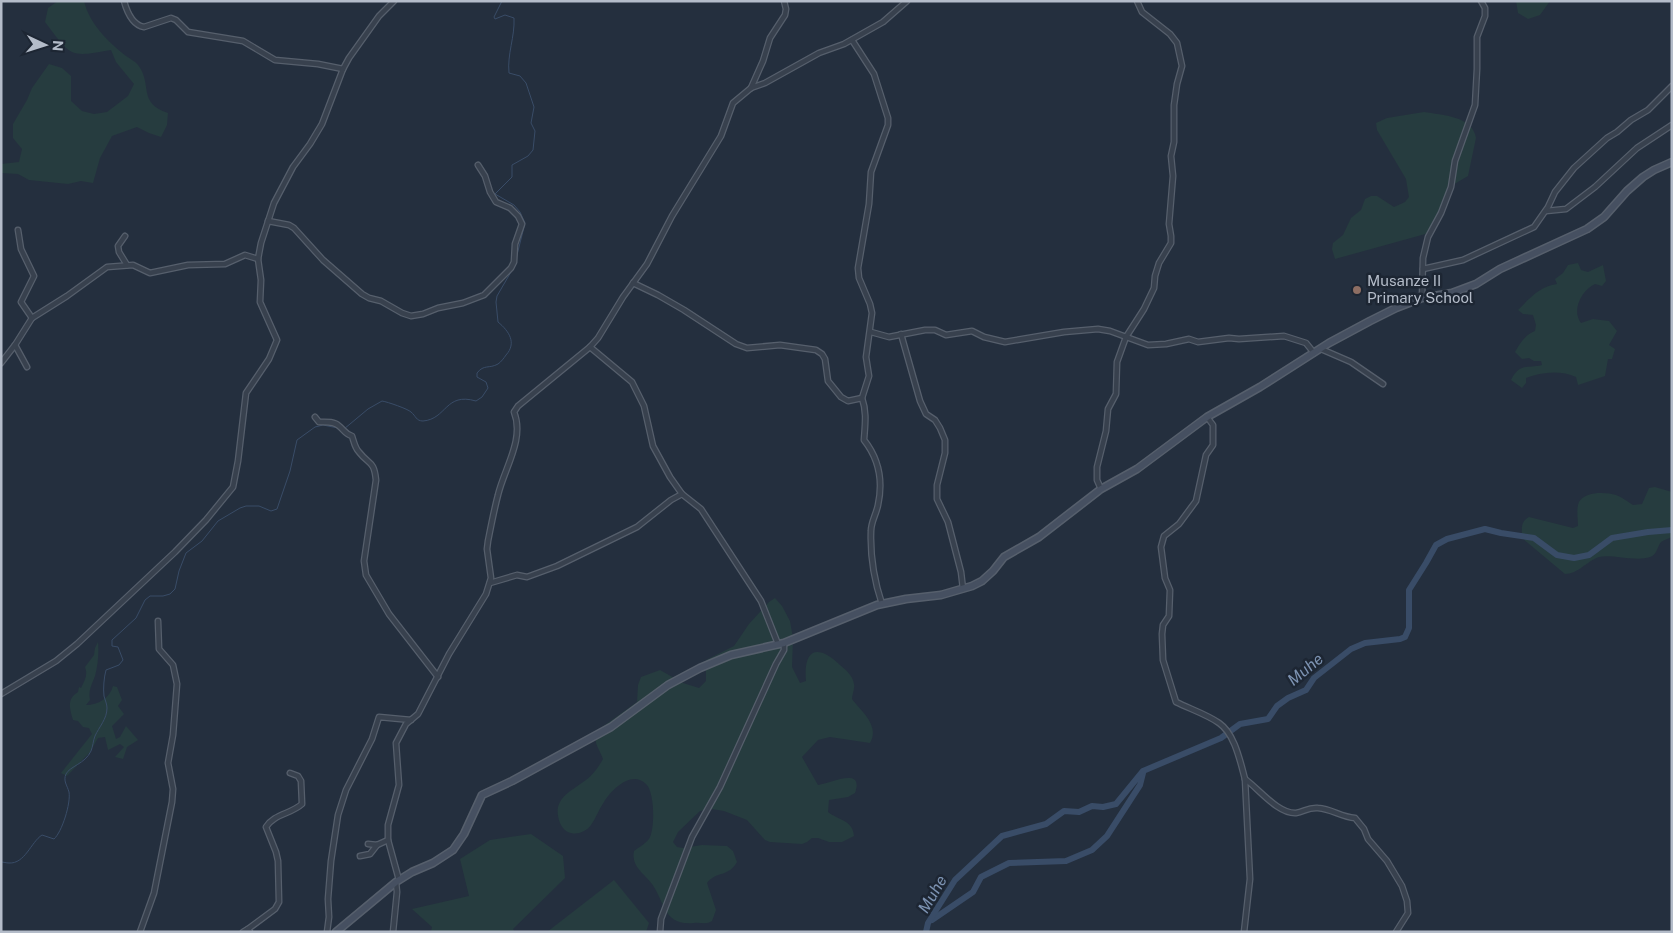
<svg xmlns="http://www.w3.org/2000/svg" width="1673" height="933" font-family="'Public Sans',sans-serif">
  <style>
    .green { fill: #263c3f }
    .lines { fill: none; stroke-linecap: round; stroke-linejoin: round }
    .stream { stroke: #394c67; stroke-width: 1 }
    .river { stroke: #394c67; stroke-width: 6 }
    .minor-casing { stroke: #565f6c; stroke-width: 7 }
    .secondary-casing { stroke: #565f6c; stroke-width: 9 }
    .minor { stroke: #38414e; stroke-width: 4.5 }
    .secondary { stroke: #465061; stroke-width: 6 }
    .education-dot { fill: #8d6e63; stroke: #1d2633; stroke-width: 2 }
    .labels { text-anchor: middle; stroke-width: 5; stroke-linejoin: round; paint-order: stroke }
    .poi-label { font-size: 15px; fill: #b4bcc9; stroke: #1d2633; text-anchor: start }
    .water-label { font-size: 16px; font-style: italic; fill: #7c92b1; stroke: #1d2633 }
  </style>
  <rect width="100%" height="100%" fill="#242f3e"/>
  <g class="green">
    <path d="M58,1H84C89,23 108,42 126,56C130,59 135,61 138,65C153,84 137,103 168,113L167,125L161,137L149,133L137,127L112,136L100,158L93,183L81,181L68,184L29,180L18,174L1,173V164L19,162L22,149L13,138V124L27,100L32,88L49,64L62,68L71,76V101L82,111L94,114L107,112L128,96L134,84L116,62L111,50C68,58 71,56 45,22L48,8Z"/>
    <polygon points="1516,1 1550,1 1540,15 1528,19 1518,13"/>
    <path d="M1424,112C1442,115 1473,116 1476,138L1468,176L1451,186L1443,211L1429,233L1335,259L1332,249L1333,243L1343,235L1351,218L1361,210L1365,199L1371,196H1377L1394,207L1405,202L1409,197L1406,179L1377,130L1376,123L1387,118Z"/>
    <path d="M1578,263L1581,270L1588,272L1603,265L1606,281L1602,286L1595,284C1582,290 1571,310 1581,323L1593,319L1609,321L1617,331L1609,345L1615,349L1612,359H1608L1605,376L1578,385L1576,377C1561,370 1541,372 1526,378V383L1522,388L1511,380C1520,362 1527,369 1542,365L1541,361H1534L1529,358L1522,359L1515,352C1520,343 1525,335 1535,331L1536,325L1533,315L1523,314L1518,310C1530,298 1540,286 1557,284L1555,279L1563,273L1568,265Z"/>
    <path d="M1655,487L1672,492V537C1669,538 1664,540 1661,542C1657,547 1657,555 1650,557C1636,562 1612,554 1599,557C1587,561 1578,574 1565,574L1522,538C1522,529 1520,522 1529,517L1573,528L1578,526C1578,519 1576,509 1579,502C1585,491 1606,492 1616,495C1622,497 1628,502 1633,505L1642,504L1649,488Z"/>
    <path d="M775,598L782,606L790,621L793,638L792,667L800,683L806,681C803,648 818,644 840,665C846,670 853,676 854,684C855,689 852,694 852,699C862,712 880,726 870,743L830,737L818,740L802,757L818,785C827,785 865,765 855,793L848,797L829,800L828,812C838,820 853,820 854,836L842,842H829L818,838H812L807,842L802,844L770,842L765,840L747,820L724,811L712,809L700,811L678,832L673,842L677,847L683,848L702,845L727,846L733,851L737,862C729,877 716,871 707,883L716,910L712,921C706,925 701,922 694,923C663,926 665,902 652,884C644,873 631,867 634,851C638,848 645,844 649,839C655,830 655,792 646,784C632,770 612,789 604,802C599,809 596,818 591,825C587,831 578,835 571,833C566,832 562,828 560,823C551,799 570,792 586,780C593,775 599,766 603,759C599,747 592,743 598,730L637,702L638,685L641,677L660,670L683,683L699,688L706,681V660L734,646L749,624L769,602Z"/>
    <path d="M98,642C99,653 98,665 95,676C92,684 88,691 90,700L86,705C98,705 110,698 113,686L117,687L122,700L118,706L124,714L112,726L116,739L120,737L126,726L138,740L127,747L123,759L115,757L124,747L120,744L108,750L105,737L98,738L90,752L67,776L61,773L92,734L89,728L83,727L78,721L73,720C70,710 66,699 78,692L79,687L81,688C85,680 88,675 85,667L94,655L95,648Z"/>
    <polygon points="531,834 563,856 565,878 513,929 515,932 431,932 432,927 412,909 469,896 460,859 490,840"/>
    <polygon points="614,880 649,923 646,932 547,932"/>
  </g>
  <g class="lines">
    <g class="stream">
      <path d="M502,1L494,17L495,19L505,15L514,18C515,37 507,54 509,73L520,76L526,83L534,107L531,123L535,131L533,150L528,156L512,165V177L495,194L514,205L520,212L525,223L516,259"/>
      <path d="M344,429L368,409L382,401C388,402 408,409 411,412C416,416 416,421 423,421C447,419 445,392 476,401L482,397L488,388L486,382L477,377V373C484,364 489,369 498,364C501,362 504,358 506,355C517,343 509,331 498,322L496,302L497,296L515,265"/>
      <path d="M1,862C4,862 6,863 9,863C25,864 31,842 42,835L54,839C62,832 71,803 69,792C67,785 63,781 66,774C70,766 85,764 91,751C93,746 93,741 95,736C99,727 107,719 107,708C107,704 105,700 104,696C103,689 104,677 106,670L119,665L123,660L118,647L112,646V640L136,618L145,600L150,596H163L170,594L175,589L179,571L186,553L202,541L218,521L240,508L246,506H259L271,511L277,509L290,471L297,440L315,427L323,425L338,428"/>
    </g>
    <g class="river">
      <polyline points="932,920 973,892 981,877 1009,863 1066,861 1092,850 1107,836 1140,785 1143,773"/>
      <polyline points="926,932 928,923 955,880 1002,836 1046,824 1064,811 1079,812 1092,806 1103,807 1116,804 1143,771 1221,738 1240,724 1268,719 1277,706 1288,698 1306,690 1314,678 1351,649 1365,643 1400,639 1405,637 1409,628 1409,590 1426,563 1436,545 1447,539 1485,529 1501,533 1534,538 1557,555 1574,558 1589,555 1612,538 1648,532 1672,530"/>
    </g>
    <defs>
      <g id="minor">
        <path d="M124,1C127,12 132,25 144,27L171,18L176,20L188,32L243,41L275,60L318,64L343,69"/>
        <path d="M852,40L874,74L888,118V125L871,172L869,204L858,268L859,278L870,304L872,313L866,357L869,376L862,398C867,412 865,425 864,440C879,459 883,482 878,505C876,515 871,522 871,531C870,557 874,580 882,604"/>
        <polyline points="751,88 763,61 770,38 785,15 786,9 784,1"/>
        <polyline points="1546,211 1566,209 1595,187 1637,148 1672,125"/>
        <polyline points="268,221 289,225 294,228 323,260 362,294 369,298 381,301 402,313 411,316 423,314 438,308 463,303 484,295 511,268 514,262 515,244 522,224 518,216 510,208 496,202 490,192 485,176 478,165"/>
        <polyline points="18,230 21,249 34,276 21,302 32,318"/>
        <polyline points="125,236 118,246 119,252 127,265"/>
        <polyline points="1423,269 1463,260 1534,227 1548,207 1555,192 1574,168 1607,138 1617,132 1631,120 1648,110 1672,86"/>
        <polyline points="633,283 658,295 684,310 736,344 747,348 780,345 816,350 822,354 825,359 828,381 841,397 848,401 862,398"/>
        <polyline points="1422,298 1423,258 1428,237 1441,213 1451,187 1455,161 1475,105 1477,69 1477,37 1485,16 1485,8 1481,1"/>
        <polyline points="871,332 889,337 925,330 935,330 946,335 972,331 984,337 1005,342 1064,332 1098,329 1110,331 1148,345 1166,344 1189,339 1198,342 1229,338 1239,339 1284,336 1306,343 1314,353"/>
        <polyline points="901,334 920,401 926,414 935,420 940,428 945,440 945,453 937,485 937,499 948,522 961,572 963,589"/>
        <polyline points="15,345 27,367"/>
        <polyline points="590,347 632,382 644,406 653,446 670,477 682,494 701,509 761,601 778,644"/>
        <polyline points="1321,349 1351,362 1383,384"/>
        <polyline points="1,363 15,345 32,318 67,296 107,267 133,265 150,273 188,265 225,264 245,255 258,259"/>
        <path d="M315,417L319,422C325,422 334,421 339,426C344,430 345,434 352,436C354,442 355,448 359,452C369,465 374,460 376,480L364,561L366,575L389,614L438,677"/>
        <path d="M1207,417L1213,425V445L1206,455L1196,501L1179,524L1164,536L1161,547L1165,578L1170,590L1169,616L1163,625L1162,634L1163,660L1176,702C1190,709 1206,714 1219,723C1235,734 1240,761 1245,779L1250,879L1244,932"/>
        <polyline points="1101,489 1097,480 1097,467 1106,431 1108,409 1116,394 1117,362 1126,337 1144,309 1154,288 1155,276 1159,263 1171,243 1171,236 1169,224 1173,176 1171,156 1174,142 1174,105 1177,84 1182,66 1177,43 1170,34 1142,12 1137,1"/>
        <polyline points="490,583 517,575 527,577 557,566 637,527 671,500 682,494"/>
        <polyline points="1,694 56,661 77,644 175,552 206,520 233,487 238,461 246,393 269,359 277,340 260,302 261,280 258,259 261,243 274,203 293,167 310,144 322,124 343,69 349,58 379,16 394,1"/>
        <path d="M1245,779C1259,789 1278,814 1296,813C1304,812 1308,807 1318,808C1332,809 1341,817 1355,818L1364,829L1368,839L1387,861L1402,886L1407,901L1408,913L1396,932"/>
        <polyline points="368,844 377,845 388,840"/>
        <polyline points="360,856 370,854 377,845"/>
        <path d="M399,880L388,840V825L399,785L396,743L406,724L418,714L449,654L486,594L491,578L487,549L488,541C491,526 494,510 498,495C504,469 525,439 514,412L518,406L590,347L598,338L623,297L647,264L672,216L721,136L733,103L751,88L765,83L819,53L844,44L883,22L907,1"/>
        <path d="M248,929L275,909L279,902L278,861L276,852L266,827C274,814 291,814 302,804L301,781L298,776L290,773"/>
        <polyline points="140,932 154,893 172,802 173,789 168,763 173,735 177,684 173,665 159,649 158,621"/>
        <polyline points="243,932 248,929 250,932"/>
        <polyline points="327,932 329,917 328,899 331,861 338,815 346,790 372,739 379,717 411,720"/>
        <polyline points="393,932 397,892 396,882"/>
        <polyline points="660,932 661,919 692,837 720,787 776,664 784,650 784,643"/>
      </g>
      <polyline id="secondary" points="336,932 396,882 412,872 433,863 453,850 464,834 482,795 512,781 611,727 668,685 700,668 731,655 784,643 877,605 906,599 941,595 972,586 982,581 993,571 1004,557 1039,537 1101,489 1137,469 1207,417 1260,387 1329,343 1370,321 1396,308 1422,298 1452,293 1476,284 1500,269 1587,229 1604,217 1627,191 1643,177 1654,170 1672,162"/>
    </defs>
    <use href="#minor" class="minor-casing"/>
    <use href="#secondary" class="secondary-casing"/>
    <use href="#minor" class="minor"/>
    <use href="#secondary" class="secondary"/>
  </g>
  <circle class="education-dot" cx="1357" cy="290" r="5"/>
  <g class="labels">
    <g class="poi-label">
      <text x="1367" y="286">Musanze II<tspan x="1367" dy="17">Primary School</tspan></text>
    </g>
    <g class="water-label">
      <text transform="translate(1305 669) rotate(-40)" y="6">Muhe</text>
      <text transform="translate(932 894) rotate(-60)" y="6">Muhe</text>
    </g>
  </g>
  <rect width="1673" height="933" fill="none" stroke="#b4bcc9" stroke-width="5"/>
  <g transform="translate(45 45) rotate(94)" stroke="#1d2633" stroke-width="4" paint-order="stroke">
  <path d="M0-4L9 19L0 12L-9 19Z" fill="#b4bcc9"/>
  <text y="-8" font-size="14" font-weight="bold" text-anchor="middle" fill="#b4bcc9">N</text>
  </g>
</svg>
